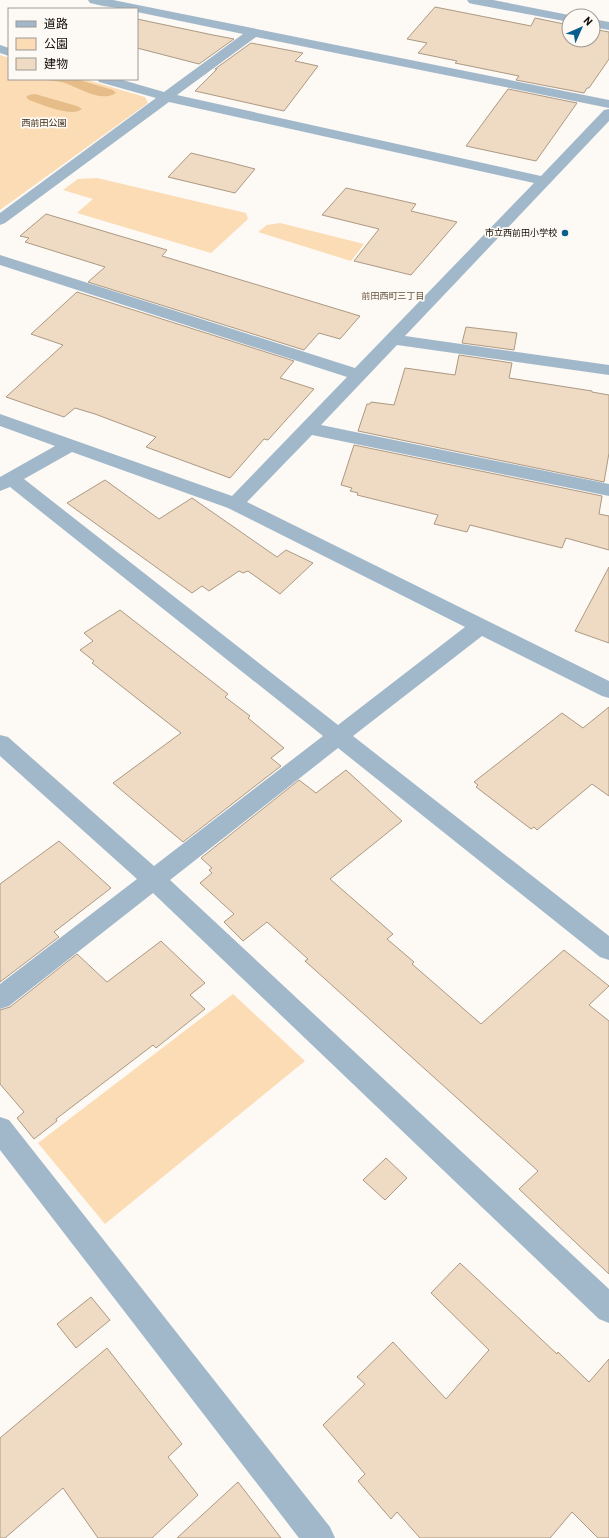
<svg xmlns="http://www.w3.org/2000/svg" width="609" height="1538" font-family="Barlow,'Noto Sans JP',sans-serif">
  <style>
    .green { fill: #fcdcb5 }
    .forest { fill: #e6bc88 }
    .building { fill: #efdbc3; stroke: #ac9983 }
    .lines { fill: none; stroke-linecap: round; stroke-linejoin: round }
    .minor { fill: #a1b8cb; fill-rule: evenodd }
    .poi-dot { fill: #095d8f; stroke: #fdf9f4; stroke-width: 1.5 }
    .labels { text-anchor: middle; stroke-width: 3.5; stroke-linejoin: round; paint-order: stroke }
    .far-park-label { font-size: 9px; fill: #392710; stroke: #fdf9f4 }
    .far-poi-label { font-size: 9px; fill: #100a04; stroke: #fdf9f4; text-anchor: end }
    .far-neighbourhood-label { font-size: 9px; fill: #63523d; stroke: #fdf9f4 }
  </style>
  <rect width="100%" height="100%" fill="#fdf9f4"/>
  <g class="green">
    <polygon points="0,55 9,58 9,79 84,79 145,97 148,103 0,210"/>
    <polygon points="97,178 246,213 248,219 211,253 77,213 93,199 63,190 78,179"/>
    <polygon points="280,223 364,244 351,261 258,232 267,225"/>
    <polygon points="233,994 305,1061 105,1224 38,1143"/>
  </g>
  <g class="forest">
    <path d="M42,79H76L113,90L116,93C101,103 80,88 65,83C58,81 50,81 42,79Z"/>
    <path d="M35,94L77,106L82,109C71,118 42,104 29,100L26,97L29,95Z"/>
  </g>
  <g class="building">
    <polygon points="435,7 531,26 535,18 569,25 569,40 593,40 593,29 609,32 609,59 589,88 587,88 584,93 516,80 519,76 455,63 457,61 418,53 427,43 407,39"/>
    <polygon points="137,19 213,35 234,39 199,64 137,48"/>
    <polygon points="251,43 303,53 295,61 318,66 284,111 195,91 217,69 215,69"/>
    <polygon points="508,89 577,103 536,161 466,146"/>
    <polygon points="191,153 232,163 255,169 235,193 168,177"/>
    <polygon points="346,188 416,204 411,211 457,222 411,275 354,261 379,229 322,215"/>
    <polygon points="46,214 167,250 162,256 360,316 340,339 319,333 304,350 88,282 105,267 25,242 29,238 20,236"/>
    <polygon points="77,292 294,361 280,378 314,389 268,440 264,439 230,478 146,447 156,437 95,414 75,408 64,417 6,397 63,345 31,334"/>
    <polygon points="466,327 517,333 514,350 462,343"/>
    <polygon points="459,355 512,363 509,378 592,391 592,392 609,395 609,453 604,482 358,431 367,404 370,404 371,402 394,405 405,368 455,375"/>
    <polygon points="354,445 602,496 599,514 609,516 609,550 566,538 562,548 470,525 467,532 434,524 438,515 357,495 358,493 350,491 352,488 341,485"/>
    <polygon points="105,480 159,519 192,498 277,557 286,550 313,563 280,594 248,571 243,573 239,571 209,591 202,586 192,593 67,503"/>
    <polygon points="609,567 609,643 575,631"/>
    <polygon points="120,610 228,694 225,697 250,716 248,718 284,748 271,758 281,766 183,842 113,783 181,733 92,663 94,661 80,650 93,641 84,633"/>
    <polygon points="609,707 609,796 592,784 537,830 534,827 531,829 476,787 478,785 474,782 562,713 583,728"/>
    <polygon points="346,770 402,821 330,879 393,934 387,939 414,962 412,964 481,1024 564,950 609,986 589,1005 609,1021 609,1274 519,1189 538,1171 305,961 308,959 267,922 243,941 224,922 234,914 200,883 212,873 209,870 212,868 201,858 299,780 316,793"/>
    <polygon points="59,841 111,888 54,932 59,937 0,982 0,884"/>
    <polygon points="161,941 205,983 190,995 205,1009 156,1048 153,1045 56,1119 57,1121 34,1139 17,1118 24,1112 0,1084 0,1010 10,1007 77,954 107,982"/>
    <polygon points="386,1158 407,1178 385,1200 363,1180"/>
    <polygon points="460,1263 557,1354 558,1352 589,1382 609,1359 609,1538 598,1538 572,1512 550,1538 420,1538 397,1512 391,1519 358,1481 365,1474 323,1425 365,1384 357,1377 393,1342 446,1399 489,1350 431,1293"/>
    <polygon points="91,1297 110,1320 76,1348 57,1324"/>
    <polygon points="107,1348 182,1444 168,1457 198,1495 152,1538 98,1538 63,1488 5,1538 0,1538 0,1438"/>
    <polygon points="238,1482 281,1538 177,1538"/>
  </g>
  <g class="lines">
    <g class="minor">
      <path d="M88,0H113L609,100V108L256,37L177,95L541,176L604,110L609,109V121L405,336L609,365V375L397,345L321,425L609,484V496L312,435L247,502L609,681V698L602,696L482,636L353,736L609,936V960L600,957L338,748L170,880L609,1289V1323L599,1319L153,893L9,1006L0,1009V984L137,879L0,756V735L8,737L154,866L323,736L10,487L0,491V477L55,446L0,426V414L232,496L347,377L0,265V255L355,368L534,183L169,102L5,223L0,225V213L156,98L99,82L97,79H119L164,92L243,34L137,12V9C121,9 106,7 90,3ZM72,452L228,508L465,627L338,725L24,479Z"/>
      <polygon points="467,0 493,0 574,16 569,16 569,22 473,4 469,3"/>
      <polygon points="593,19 609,22 609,30 593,27"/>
      <polygon points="0,45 9,48 9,56 0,53"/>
      <polygon points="0,1117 9,1120 330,1527 335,1538 299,1538 0,1150"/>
    </g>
  </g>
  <circle class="poi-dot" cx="565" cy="233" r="4"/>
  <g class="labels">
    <g class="far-park-label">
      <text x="44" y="126">西前田公園</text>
    </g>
    <g class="far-poi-label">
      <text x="557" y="236">市立西前田小学校</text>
    </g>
    <g class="far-neighbourhood-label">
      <text x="393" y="299">前田西町三丁目</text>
    </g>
  </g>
  <rect x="8" y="8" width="130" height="72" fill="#fdf9f4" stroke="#9e9994"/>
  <rect x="16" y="21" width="20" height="6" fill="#a1b8cb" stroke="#9e9994"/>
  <text x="44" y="28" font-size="12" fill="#100a04">道路</text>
  <rect x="16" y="38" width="20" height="12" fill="#fcdcb5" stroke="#9e9994"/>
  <text x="44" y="48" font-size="12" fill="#100a04">公園</text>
  <rect x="16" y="58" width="20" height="12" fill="#efdbc3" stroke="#9e9994"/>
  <text x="44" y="68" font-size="12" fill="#100a04">建物</text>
  <g transform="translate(581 28) rotate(45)"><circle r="19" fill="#fdf9f4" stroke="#9e9994"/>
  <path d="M0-3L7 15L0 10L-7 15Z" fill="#095d8f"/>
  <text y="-6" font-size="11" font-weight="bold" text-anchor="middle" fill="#100a04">N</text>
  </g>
</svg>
